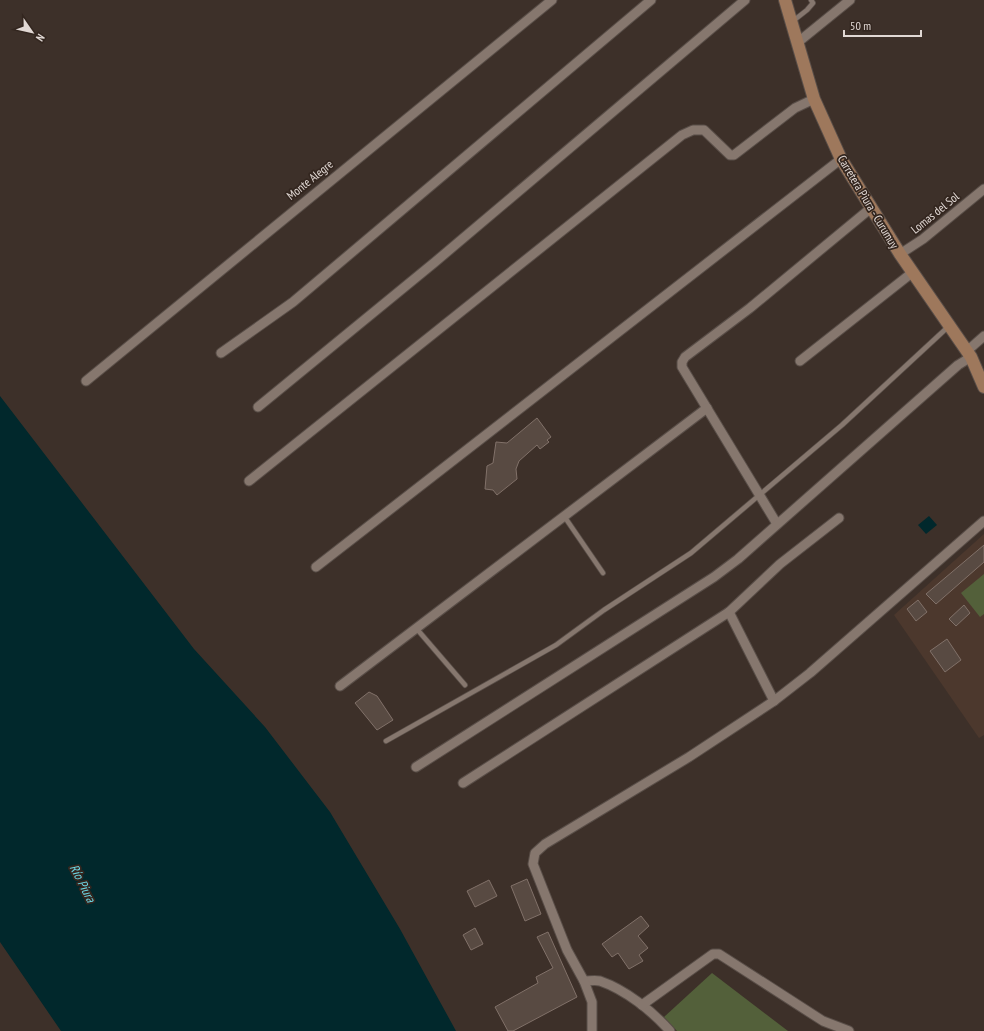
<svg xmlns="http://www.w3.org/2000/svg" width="984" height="1031" font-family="'PT Sans Narrow',sans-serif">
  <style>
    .built { fill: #4c382d }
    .green { fill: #53603a }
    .water { fill: #01282c }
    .building { fill: #584a42; stroke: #817169 }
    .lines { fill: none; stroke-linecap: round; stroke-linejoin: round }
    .lane-casing { stroke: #594e48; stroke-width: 6 }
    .street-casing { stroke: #594e48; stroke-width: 11 }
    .secondary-casing { stroke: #594e48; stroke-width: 14 }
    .lane { stroke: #86776e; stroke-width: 4.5 }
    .street { stroke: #86776e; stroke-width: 9 }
    .secondary { stroke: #9e785c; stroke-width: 12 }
    .labels { text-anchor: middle; stroke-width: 3.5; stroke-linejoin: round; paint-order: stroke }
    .street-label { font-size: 12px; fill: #e1d8d4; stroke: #33261f }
    .water-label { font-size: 13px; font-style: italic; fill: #6cd7e4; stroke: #33261f }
  </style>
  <rect width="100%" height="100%" fill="#3d3029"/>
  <polygon class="built" points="984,534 984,735 979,738 894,615"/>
  <g class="green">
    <polygon points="984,574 984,614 980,617 961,593"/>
    <polygon points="712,973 788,1031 677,1031 664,1017"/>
  </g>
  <g class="water">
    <polygon points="0,396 194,649 265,727 330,812 400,929 456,1031 61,1031 0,942"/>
    <polygon points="929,516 937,525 926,534 918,525"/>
  </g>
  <g class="building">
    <polygon points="537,418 551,437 547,440 549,442 540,449 537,445 519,461 516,469 517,479 497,495 493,490 485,489 487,466 493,463 496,442 507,443"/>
    <polygon points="984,545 984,562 936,604 926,594"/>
    <polygon points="918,600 927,612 916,621 907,609"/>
    <polygon points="964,605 970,613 956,626 949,619"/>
    <polygon points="947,639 961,660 945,672 930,651"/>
    <polygon points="369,692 377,696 393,720 377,730 355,703"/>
    <polygon points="527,879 541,914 525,921 511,886"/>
    <polygon points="489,880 497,896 475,907 467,891"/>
    <polygon points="641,916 649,926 638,936 648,948 639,955 643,961 629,969 618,953 612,957 602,944"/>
    <polygon points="475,928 483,944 471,950 463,935"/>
    <polygon points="548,932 577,997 513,1031 508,1031 495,1007 538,983 536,977 553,968 537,937"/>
  </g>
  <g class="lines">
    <defs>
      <g id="lane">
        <polyline points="793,21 807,10 813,3 811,0"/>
        <polyline points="564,516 603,573"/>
        <polyline points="416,628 465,685"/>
        <polyline points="386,741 556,645 604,610 691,553 842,425 949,326"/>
      </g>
      <g id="street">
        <polyline points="797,43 850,0"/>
        <polyline points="900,254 923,239 984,189"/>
        <polyline points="967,351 984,336"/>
        <polyline points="221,353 293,302 651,0"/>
        <polyline points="800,361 913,272"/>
        <polyline points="86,381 552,0"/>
        <polyline points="258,407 435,262 745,0"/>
        <polyline points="249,481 682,135 693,130 704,130 730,155 734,155 795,108 814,99"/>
        <polyline points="777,524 682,367 682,362 685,357 750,308 871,208"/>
        <polyline points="316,567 841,159"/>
        <polyline points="729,612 774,701"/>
        <polyline points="340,686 707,408"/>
        <polyline points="416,767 714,577 738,559 958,365 971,357"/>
        <polyline points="463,783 729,612 780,564 839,518"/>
        <path d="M584,981C589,981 595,980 600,981C626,990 652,1011 670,1031"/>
        <polyline points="642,1005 713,954 719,954 823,1021 849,1031"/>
        <polyline points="592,1031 592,1002 584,981 567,950 533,864 535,853 545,844 689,757 774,701 810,673 984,521"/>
      </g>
      <polyline id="secondary" points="785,0 814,99 841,159 900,254 971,357 984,387"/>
    </defs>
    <use href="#lane" class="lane-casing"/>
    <use href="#street" class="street-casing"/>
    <use href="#secondary" class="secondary-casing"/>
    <use href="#lane" class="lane"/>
    <use href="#street" class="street"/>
    <use href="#secondary" class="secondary"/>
  </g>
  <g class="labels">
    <g class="street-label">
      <text transform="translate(310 180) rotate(-39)" y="4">Monte Alegre</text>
      <text transform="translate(868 202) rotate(59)" y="4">Carretera Piura - Curumuy</text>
      <text transform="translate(935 213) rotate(-39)" y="4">Lomas del Sol</text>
    </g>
    <g class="water-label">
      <text transform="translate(83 883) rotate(63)" y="5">Río Piura</text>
    </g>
  </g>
  <g transform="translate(32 32) rotate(124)" stroke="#33261f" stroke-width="3" paint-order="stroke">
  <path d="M0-3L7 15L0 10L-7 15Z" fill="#e1d8d4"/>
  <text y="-6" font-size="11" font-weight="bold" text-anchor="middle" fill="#e1d8d4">N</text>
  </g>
  <path d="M844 30v6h77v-6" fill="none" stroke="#e1d8d4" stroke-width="2"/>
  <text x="850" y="30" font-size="12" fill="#e1d8d4" stroke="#33261f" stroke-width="3" paint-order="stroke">50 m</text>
</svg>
